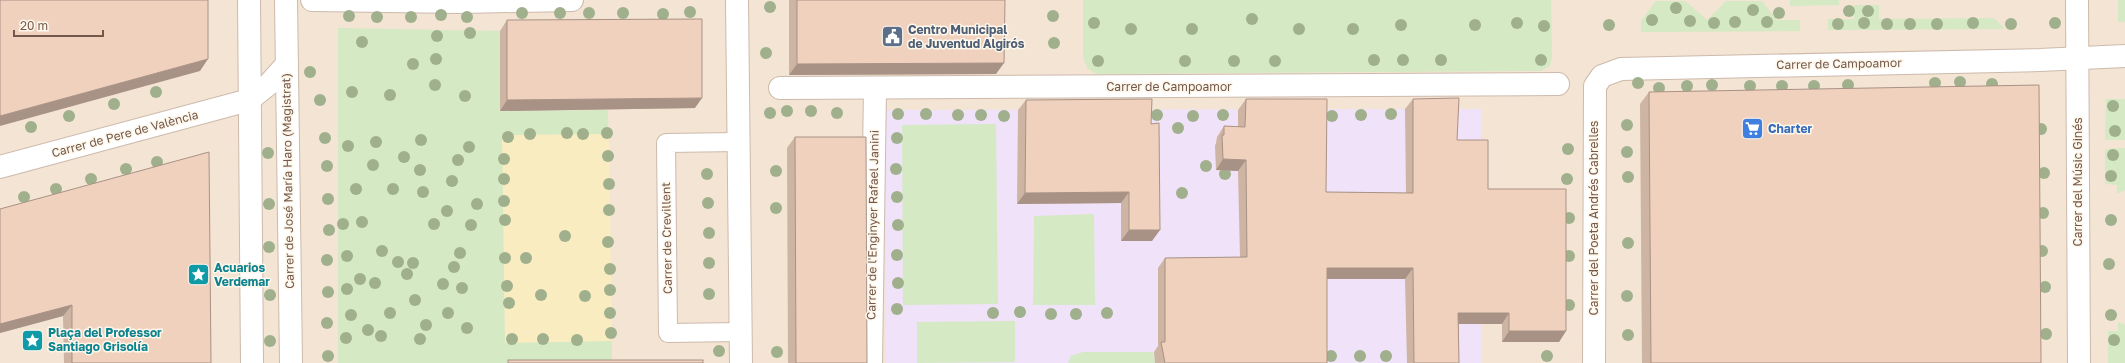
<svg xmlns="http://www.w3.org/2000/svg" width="2125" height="363" font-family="'Golos Text',sans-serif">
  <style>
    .residential { fill: #f3e4d4 }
    .education { fill: #f0e2f8 }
    .green { fill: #d4e9c4 }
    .sand { fill: #faecc1 }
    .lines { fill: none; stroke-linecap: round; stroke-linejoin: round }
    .service-casing { stroke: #cdbaac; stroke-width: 20 }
    .pedestrian-casing { stroke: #cdbaac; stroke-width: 24 }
    .minor-casing { stroke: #cdbaac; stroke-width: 24 }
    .tertiary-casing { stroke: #cdbaac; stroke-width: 24 }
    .service { stroke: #fff; stroke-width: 18 }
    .pedestrian { stroke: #fff; stroke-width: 22 }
    .minor { stroke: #fff; stroke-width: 22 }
    .tertiary { stroke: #fff; stroke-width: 22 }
    .tree { fill: #a0b08c }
    .wall { fill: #ceb4a3 }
    .shaded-wall { fill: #a89285 }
    .building { fill: #f0d1be; stroke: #a89285 }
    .labels { text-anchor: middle; stroke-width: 3; stroke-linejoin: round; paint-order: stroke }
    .service-label { font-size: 12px; font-weight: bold; fill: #4e5e75; stroke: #fef7eb; text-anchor: start }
    .street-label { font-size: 12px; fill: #74594b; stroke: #fef7eb }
    .shop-label { font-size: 12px; font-weight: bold; fill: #366cbe; stroke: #fef7eb; text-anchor: start }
    .culture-label { font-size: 12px; font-weight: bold; fill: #0d838f; stroke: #fef7eb; text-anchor: start }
  </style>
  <rect width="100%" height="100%" fill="#fcf3e5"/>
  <rect class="residential" x="0" y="0" width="2125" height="363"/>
  <polygon class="education" points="1481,109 1482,363 1228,363 1154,352 1155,363 886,363 886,110"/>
  <g class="green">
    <polygon points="1083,0 1551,0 1552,56 1550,66 1541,71 1097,74 1088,69 1083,57"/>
    <polygon points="1790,0 1839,0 1839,5 1790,6"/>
    <rect x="2118" y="0" width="7" height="22"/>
    <polygon points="1656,1 1685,1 1707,20 1726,1 1762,1 1777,20 1800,20 1800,31 1641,32 1641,21"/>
    <polygon points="1854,5 1879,5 1879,19 1994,18 2005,29 1828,30 1828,19 1854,19"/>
    <polygon points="338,28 500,31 500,111 608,110 612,363 338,363"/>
    <polygon points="2106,99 2125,99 2125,140 2105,140"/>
    <polygon points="996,124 998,304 903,305 902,125"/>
    <polygon points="2125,148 2125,190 2117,194 2117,185 2105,184 2105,149"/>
    <polygon points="1094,214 1095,305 1033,305 1034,216"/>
    <polygon points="1015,321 1015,362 917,363 917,322"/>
    <polygon points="2118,322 2125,325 2125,363 2108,363 2108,331 2118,331"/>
    <polygon points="1083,352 1153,352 1155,363 1068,363 1071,356"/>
  </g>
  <polygon class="sand" points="609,134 612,341 505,343 502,135"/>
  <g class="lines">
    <defs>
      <polyline id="service" points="738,142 666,143 668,333 740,332"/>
      <g id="pedestrian">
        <polyline points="780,88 1558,84"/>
        <polyline points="871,363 875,88"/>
      </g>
      <g id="minor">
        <polyline points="312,0 460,2 572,0"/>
        <polyline points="737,0 741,363"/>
        <polyline points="0,167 249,100 269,84 287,64"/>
        <polyline points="1594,363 1595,86 1602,76 1621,69 2040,60 2125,56"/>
      </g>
      <g id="tertiary">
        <polyline points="249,0 252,363"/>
        <polyline points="286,0 291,363"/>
        <polyline points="2077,0 2079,363"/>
      </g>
    </defs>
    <use href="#service" class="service-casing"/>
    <use href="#pedestrian" class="pedestrian-casing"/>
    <use href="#minor" class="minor-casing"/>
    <use href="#tertiary" class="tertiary-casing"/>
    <use href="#service" class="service"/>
    <use href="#pedestrian" class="pedestrian"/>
    <use href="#minor" class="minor"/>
    <use href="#tertiary" class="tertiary"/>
  </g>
  <g class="tree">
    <circle cx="770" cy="7" r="6"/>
    <circle cx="1676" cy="8" r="6"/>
    <circle cx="1753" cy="10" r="6"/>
    <circle cx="1849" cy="11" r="6"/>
    <circle cx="1868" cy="11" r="6"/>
    <circle cx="690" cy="12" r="6"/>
    <circle cx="522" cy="13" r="6"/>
    <circle cx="560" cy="13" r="6"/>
    <circle cx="589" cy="13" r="6"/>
    <circle cx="623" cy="13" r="6"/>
    <circle cx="1779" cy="13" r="6"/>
    <circle cx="663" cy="14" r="6"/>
    <circle cx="441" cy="15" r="6"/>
    <circle cx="349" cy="16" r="6"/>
    <circle cx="1053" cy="16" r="6"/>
    <circle cx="377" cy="17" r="6"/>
    <circle cx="411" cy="17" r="6"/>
    <circle cx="467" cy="17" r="6"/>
    <circle cx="1252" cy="19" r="6"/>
    <circle cx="1652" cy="20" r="6"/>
    <circle cx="1690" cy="21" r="6"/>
    <circle cx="1735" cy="22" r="6"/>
    <circle cx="1767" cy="22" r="6"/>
    <circle cx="1094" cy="23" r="6"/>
    <circle cx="1517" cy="23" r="6"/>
    <circle cx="1714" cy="23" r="6"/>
    <circle cx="1864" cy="23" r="6"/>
    <circle cx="1973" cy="23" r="6"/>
    <circle cx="2055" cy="23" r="6"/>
    <circle cx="1838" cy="24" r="6"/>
    <circle cx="1887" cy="24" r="6"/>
    <circle cx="1910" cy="24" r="6"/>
    <circle cx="1937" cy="24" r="6"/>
    <circle cx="2011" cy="24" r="6"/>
    <circle cx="1401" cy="25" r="6"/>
    <circle cx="1475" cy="25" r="6"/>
    <circle cx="1609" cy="25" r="6"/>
    <circle cx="1544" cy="26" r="6"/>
    <circle cx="1131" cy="29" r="6"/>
    <circle cx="1192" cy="29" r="6"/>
    <circle cx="1299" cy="29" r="6"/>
    <circle cx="1353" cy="29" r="6"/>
    <circle cx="470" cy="33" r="6"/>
    <circle cx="437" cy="36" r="6"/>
    <circle cx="362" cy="42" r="6"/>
    <circle cx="1054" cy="43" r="6"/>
    <circle cx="766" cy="53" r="6"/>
    <circle cx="436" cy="59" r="6"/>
    <circle cx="1374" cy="60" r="6"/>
    <circle cx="1403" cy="60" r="6"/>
    <circle cx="1441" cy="60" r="6"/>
    <circle cx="1541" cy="60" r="6"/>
    <circle cx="1098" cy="61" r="6"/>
    <circle cx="1185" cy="61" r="6"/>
    <circle cx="1234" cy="61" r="6"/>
    <circle cx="1275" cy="61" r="6"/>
    <circle cx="413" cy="64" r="6"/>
    <circle cx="310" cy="72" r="6"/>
    <circle cx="1960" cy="82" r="6"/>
    <circle cx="1638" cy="83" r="6"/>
    <circle cx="1935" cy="83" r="6"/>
    <circle cx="1992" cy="84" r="6"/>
    <circle cx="435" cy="85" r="6"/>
    <circle cx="1712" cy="85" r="6"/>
    <circle cx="1848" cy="85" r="6"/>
    <circle cx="1687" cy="86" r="6"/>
    <circle cx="1750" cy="86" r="6"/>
    <circle cx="1782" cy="86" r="6"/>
    <circle cx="1814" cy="86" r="6"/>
    <circle cx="1659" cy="88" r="6"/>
    <circle cx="156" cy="92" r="6"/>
    <circle cx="352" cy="92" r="6"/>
    <circle cx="390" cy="95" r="6"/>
    <circle cx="465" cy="96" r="6"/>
    <circle cx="320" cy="100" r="6"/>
    <circle cx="114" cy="104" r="6"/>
    <circle cx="2113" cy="106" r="6"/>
    <circle cx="787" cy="111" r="6"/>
    <circle cx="811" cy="111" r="6"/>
    <circle cx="770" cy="113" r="6"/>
    <circle cx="837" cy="113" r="6"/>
    <circle cx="898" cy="114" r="6"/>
    <circle cx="926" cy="114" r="6"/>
    <circle cx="1391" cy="114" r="6"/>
    <circle cx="958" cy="115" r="6"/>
    <circle cx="981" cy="115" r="6"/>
    <circle cx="1157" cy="115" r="6"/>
    <circle cx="1223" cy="115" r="6"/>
    <circle cx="1361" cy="115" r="6"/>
    <circle cx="69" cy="116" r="6"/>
    <circle cx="1004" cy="116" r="6"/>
    <circle cx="1193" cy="116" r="6"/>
    <circle cx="1332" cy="116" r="6"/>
    <circle cx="1627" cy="125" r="6"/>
    <circle cx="31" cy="127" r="6"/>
    <circle cx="1178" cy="128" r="6"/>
    <circle cx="2041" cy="129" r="6"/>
    <circle cx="2115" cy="131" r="6"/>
    <circle cx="567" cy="133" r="6"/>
    <circle cx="607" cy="133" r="6"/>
    <circle cx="530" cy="134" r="6"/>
    <circle cx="583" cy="134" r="6"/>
    <circle cx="508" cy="137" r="6"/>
    <circle cx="325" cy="138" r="6"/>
    <circle cx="897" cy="138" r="6"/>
    <circle cx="421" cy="140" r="6"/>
    <circle cx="376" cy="142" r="6"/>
    <circle cx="348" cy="146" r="6"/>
    <circle cx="469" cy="147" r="6"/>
    <circle cx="1568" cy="149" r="6"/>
    <circle cx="1627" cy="152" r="6"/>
    <circle cx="268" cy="153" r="6"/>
    <circle cx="2113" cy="155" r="6"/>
    <circle cx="608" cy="156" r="6"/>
    <circle cx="404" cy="157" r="6"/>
    <circle cx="504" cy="159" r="6"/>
    <circle cx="458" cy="160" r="6"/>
    <circle cx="157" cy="162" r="6"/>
    <circle cx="373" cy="165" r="6"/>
    <circle cx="327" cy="166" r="6"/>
    <circle cx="1206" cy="166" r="6"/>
    <circle cx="126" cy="169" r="6"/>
    <circle cx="896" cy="169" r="6"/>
    <circle cx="420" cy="170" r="6"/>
    <circle cx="776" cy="171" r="6"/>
    <circle cx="2044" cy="173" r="6"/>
    <circle cx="707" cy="174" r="6"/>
    <circle cx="1225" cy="174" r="6"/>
    <circle cx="2111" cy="176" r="6"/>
    <circle cx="1628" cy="177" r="6"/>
    <circle cx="91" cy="179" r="6"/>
    <circle cx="504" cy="179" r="6"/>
    <circle cx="1567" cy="179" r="6"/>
    <circle cx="452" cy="181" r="6"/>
    <circle cx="609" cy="184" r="6"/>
    <circle cx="56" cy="189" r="6"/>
    <circle cx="356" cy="189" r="6"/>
    <circle cx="393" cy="189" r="6"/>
    <circle cx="423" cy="192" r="6"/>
    <circle cx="1182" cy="193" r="6"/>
    <circle cx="24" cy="197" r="6"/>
    <circle cx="897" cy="197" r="6"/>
    <circle cx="328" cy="199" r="6"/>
    <circle cx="504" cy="201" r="6"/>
    <circle cx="708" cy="203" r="6"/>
    <circle cx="269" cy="204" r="6"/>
    <circle cx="477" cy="204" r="6"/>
    <circle cx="776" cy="208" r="6"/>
    <circle cx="609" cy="210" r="6"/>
    <circle cx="447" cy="211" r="6"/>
    <circle cx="2043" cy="213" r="6"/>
    <circle cx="1569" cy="218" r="6"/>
    <circle cx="505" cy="220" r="6"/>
    <circle cx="2111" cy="220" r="6"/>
    <circle cx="362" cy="222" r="6"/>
    <circle cx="343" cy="224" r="6"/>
    <circle cx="434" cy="224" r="6"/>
    <circle cx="471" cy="225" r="6"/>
    <circle cx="898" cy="225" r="6"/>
    <circle cx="329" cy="230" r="6"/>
    <circle cx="709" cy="233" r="6"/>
    <circle cx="565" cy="236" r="6"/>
    <circle cx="608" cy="242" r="6"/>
    <circle cx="1628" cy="243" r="6"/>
    <circle cx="269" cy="247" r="6"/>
    <circle cx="382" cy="251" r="6"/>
    <circle cx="2042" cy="251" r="6"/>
    <circle cx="460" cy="253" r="6"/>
    <circle cx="897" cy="255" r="6"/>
    <circle cx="347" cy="256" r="6"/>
    <circle cx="1569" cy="256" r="6"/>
    <circle cx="505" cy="258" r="6"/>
    <circle cx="526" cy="258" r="6"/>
    <circle cx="327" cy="260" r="6"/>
    <circle cx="398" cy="262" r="6"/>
    <circle cx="413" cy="263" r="6"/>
    <circle cx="709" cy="263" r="6"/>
    <circle cx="2109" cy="264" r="6"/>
    <circle cx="454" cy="267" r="6"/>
    <circle cx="610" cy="269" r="6"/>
    <circle cx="407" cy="274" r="6"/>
    <circle cx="360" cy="279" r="6"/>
    <circle cx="375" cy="283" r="6"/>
    <circle cx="898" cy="283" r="6"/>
    <circle cx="443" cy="284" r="6"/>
    <circle cx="507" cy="286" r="6"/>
    <circle cx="2045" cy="287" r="6"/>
    <circle cx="462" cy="288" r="6"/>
    <circle cx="347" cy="289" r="6"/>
    <circle cx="610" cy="290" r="6"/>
    <circle cx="328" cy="292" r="6"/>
    <circle cx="709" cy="294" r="6"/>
    <circle cx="270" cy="295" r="6"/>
    <circle cx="541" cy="295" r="6"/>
    <circle cx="585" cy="296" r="6"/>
    <circle cx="1627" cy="296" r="6"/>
    <circle cx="415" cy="300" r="6"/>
    <circle cx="509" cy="303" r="6"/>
    <circle cx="1569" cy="305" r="6"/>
    <circle cx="897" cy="309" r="6"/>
    <circle cx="1020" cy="312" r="6"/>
    <circle cx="390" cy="313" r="6"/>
    <circle cx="448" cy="313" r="6"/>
    <circle cx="610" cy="313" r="6"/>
    <circle cx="993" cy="313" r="6"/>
    <circle cx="1107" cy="313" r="6"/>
    <circle cx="1051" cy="314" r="6"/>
    <circle cx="1076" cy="314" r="6"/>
    <circle cx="351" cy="315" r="6"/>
    <circle cx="2111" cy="315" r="6"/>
    <circle cx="327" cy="323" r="6"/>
    <circle cx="426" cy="325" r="6"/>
    <circle cx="467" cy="328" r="6"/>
    <circle cx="368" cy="330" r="6"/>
    <circle cx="611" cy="333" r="6"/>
    <circle cx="2046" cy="334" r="6"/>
    <circle cx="1628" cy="335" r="6"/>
    <circle cx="381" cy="336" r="6"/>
    <circle cx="346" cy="338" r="6"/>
    <circle cx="420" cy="339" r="6"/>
    <circle cx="512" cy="339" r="6"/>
    <circle cx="543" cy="339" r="6"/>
    <circle cx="577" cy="340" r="6"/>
    <circle cx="2114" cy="340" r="6"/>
    <circle cx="270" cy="341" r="6"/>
    <circle cx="719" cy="351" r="6"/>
    <circle cx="777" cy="352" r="6"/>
    <circle cx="328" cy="356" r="6"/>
    <circle cx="1331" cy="356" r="6"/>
    <circle cx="1360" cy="356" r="6"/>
    <circle cx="1386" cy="356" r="6"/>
    <circle cx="1547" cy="356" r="6"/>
  </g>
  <g class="wall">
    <polygon points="789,0 1005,0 996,74 789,75"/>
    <polygon points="507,20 695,108 500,111 500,31"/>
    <polygon points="1649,92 2041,363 1642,363 1640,104"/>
    <polygon points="1246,99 1326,192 1406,193 1405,109 1413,99 1457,140 1488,189 1566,331 1559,342 1502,342 1502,324 1459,324 1459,363 1407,363 1405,279 1327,279 1327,363 1155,363 1154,352 1158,346 1158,268 1165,258 1240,257 1238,171 1216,170 1215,146 1216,143 1217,137 1224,126 1238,127 1238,110"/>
    <polygon points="1026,100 1151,124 1152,241 1121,241 1121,203 1017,204 1018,110"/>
    <polygon points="795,137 867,363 788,363 787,148"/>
    <polygon points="0,209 211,363 64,363 63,316 0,333"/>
  </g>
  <g class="shaded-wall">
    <polygon points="208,59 200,71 0,126 0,116"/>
    <polygon points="1004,63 996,74 789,75 797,64"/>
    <polygon points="702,98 695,108 500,111 507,100"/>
    <polygon points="1223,159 1246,160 1238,171 1216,170"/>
    <polygon points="1129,192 1121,203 1017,204 1025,193"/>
    <polygon points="1129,230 1160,230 1152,241 1121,241"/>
    <polygon points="1327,268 1413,268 1405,279 1319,279"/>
    <polygon points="72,305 63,316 0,333 0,324"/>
    <polygon points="1458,313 1509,313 1502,324 1451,324"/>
    <polygon points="1509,331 1566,331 1559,342 1502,342"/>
  </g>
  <g class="building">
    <polygon points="0,0 208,0 208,59 0,116"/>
    <polygon points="797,0 1005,0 1004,63 797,64"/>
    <polygon points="702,19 702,98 507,100 507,20"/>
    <polygon points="2039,85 2041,363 1651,363 1649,92"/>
    <polygon points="1459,98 1457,140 1488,140 1488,189 1566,189 1566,331 1509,331 1509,313 1458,313 1459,363 1414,363 1413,268 1327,268 1327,363 1165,363 1161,342 1165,342 1165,258 1247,257 1246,160 1223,159 1222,135 1224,135 1224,126 1245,127 1246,99 1327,99 1326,192 1413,193 1413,99"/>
    <polygon points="1152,99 1151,124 1159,123 1160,230 1129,230 1129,192 1025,193 1026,100"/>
    <polygon points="795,137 866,137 867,363 796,363"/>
    <polygon points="209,152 211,363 72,363 72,305 0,324 0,209"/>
    <rect x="508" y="360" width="195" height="3"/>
  </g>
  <defs>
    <symbol id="civic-square" viewBox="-11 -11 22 22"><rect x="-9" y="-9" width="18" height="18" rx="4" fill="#5c6f8a" stroke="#fef7eb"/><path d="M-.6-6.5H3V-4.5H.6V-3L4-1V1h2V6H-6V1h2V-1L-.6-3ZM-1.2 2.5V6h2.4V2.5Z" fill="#fff"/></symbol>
    <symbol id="supermarket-square" viewBox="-11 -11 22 22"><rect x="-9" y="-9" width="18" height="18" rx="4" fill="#3f7fe0" stroke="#fef7eb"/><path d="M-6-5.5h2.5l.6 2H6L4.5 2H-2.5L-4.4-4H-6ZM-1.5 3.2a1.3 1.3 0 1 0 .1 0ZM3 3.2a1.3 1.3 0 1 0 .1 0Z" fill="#fff"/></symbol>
    <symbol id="sight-square" viewBox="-11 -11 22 22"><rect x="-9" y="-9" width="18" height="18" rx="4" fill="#0f9aa8" stroke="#fef7eb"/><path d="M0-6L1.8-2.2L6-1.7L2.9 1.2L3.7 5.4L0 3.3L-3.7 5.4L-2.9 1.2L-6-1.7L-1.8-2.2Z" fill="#fff"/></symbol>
  </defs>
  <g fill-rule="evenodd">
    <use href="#civic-square" x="880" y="24" width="25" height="25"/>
    <use href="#supermarket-square" x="1740" y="116" width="25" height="25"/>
    <use href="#sight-square" x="186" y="262" width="25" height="25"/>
    <use href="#sight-square" x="20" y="328" width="25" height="25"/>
  </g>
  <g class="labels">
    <g class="service-label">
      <text x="908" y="34">Centro Municipal<tspan x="908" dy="14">de Juventud Algirós</tspan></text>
    </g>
    <g class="street-label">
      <text transform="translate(1839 64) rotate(-1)" y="4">Carrer de Campoamor</text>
      <text x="1169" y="91">Carrer de Campoamor</text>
      <text transform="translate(125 134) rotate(-15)" y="4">Carrer de Pere de València</text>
      <text transform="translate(288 181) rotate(-91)" y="4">Carrer de José María Haro (Magistrat)</text>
      <text transform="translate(2078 182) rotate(-90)" y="4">Carrer del Músic Ginés</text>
      <text transform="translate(1594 218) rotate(-90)" y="4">Carrer del Poeta Andrés Cabrelles</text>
      <text transform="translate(873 225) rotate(-89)" y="4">Carrer de l'Enginyer Rafael Janini</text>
      <text transform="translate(667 238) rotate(-91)" y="4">Carrer de Crevillent</text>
    </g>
    <g class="shop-label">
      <text x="1768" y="133">Charter</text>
    </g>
    <g class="culture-label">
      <text x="214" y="272">Acuarios<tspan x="214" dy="14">Verdemar</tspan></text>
      <text x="48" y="337">Plaça del Professor<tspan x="48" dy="14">Santiago Grisolía</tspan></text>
    </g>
  </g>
  <path d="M14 30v6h89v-6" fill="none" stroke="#74594b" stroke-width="2"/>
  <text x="20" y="30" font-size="12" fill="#74594b" stroke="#fef7eb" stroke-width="3" paint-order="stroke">20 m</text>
</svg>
